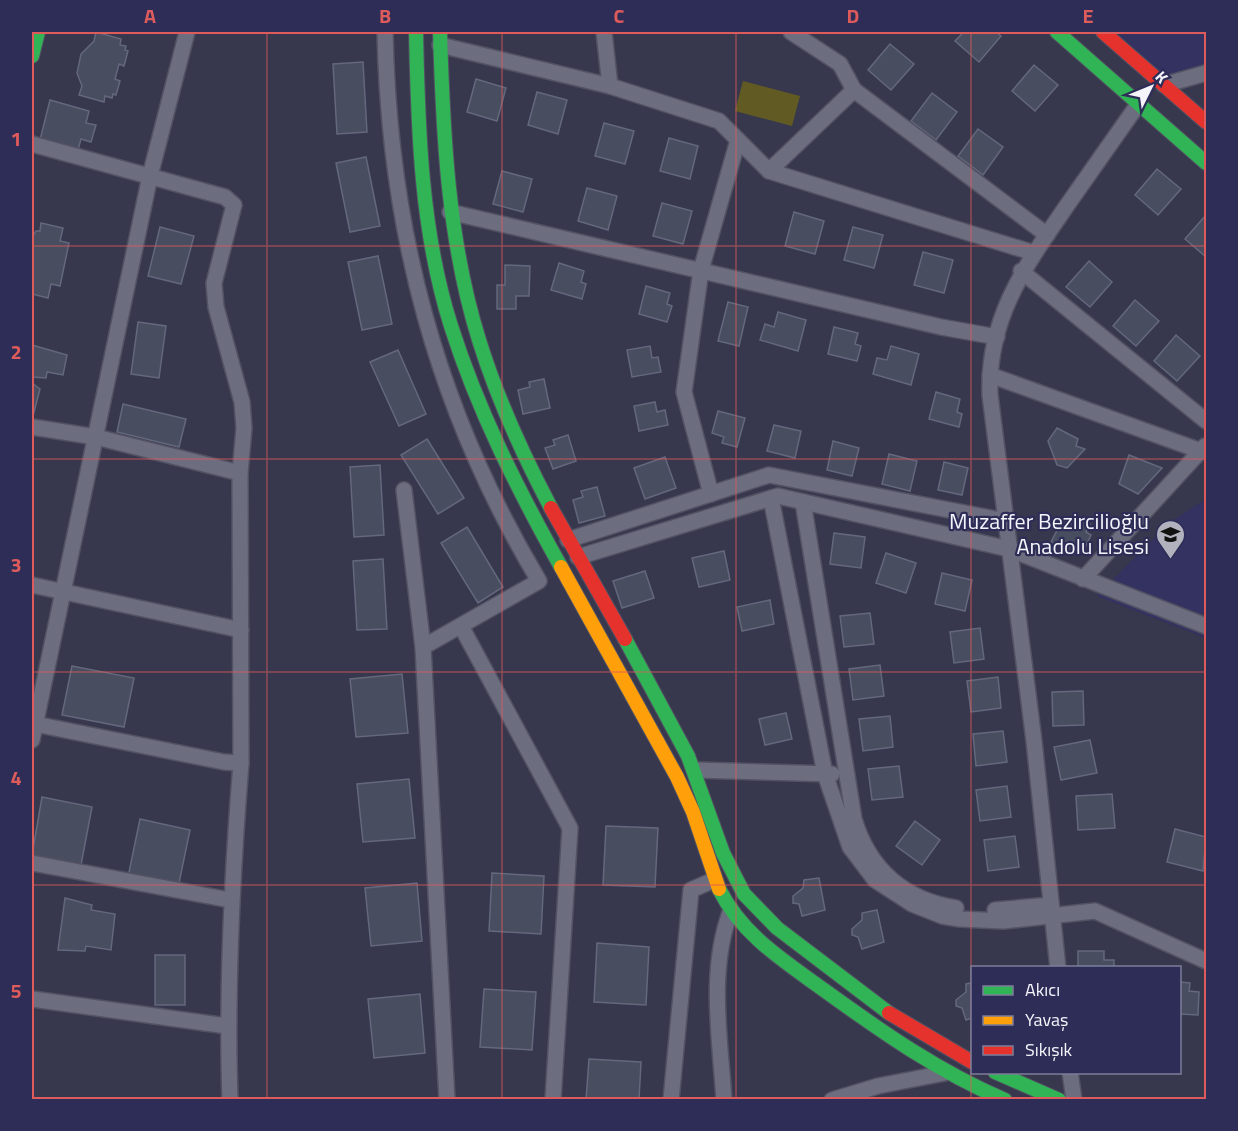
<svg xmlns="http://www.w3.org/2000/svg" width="1238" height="1131" font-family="'Titillium Web',sans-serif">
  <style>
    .built { fill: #333261 }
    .park { fill: #615a23 }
    .building { fill: #494d60; stroke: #64687c; stroke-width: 1.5 }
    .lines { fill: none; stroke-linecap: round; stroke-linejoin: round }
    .street-casing { stroke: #535263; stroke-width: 18 }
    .fast-casing { stroke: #535263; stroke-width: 16 }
    .slow-casing { stroke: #535263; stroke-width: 16 }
    .jam-casing { stroke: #535263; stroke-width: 16 }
    .street { stroke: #6d6d80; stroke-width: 15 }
    .fast { stroke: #30b455; stroke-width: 14 }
    .slow { stroke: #ff9f0a; stroke-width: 14 }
    .jam { stroke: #e5322d; stroke-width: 14 }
    .grid { fill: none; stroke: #de5b5c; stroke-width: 1.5; stroke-opacity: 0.55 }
    .labels { text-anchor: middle; stroke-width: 4.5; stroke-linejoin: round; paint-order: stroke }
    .poi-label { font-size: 22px; fill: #f4f4fa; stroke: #2d2d58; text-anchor: end }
    .neatline { fill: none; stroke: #de5b5c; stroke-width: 2 }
    .grid-label { font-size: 20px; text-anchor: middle; font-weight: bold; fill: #de5b5c }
  </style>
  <rect width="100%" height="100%" fill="#37374e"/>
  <g class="built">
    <polygon points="1114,32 1206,32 1206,70 1167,79"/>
    <polygon points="1206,499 1206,638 1097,596 1169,523"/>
  </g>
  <polygon class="park" points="743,81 800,96 792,126 735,111"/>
  <g class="building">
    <polygon points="96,32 121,39 120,45 126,46 125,50 128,51 124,66 119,64 115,79 120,81 116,95 113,94 112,98 105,96 104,102 79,95 82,86 77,73 81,54 94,41"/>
    <polygon points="964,32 996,32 1001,36 979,62 955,41"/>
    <polygon points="890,44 914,64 891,90 868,70"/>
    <polygon points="363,62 367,132 337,134 333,64"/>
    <polygon points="1034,65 1058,85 1035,111 1012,91"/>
    <polygon points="476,79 506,88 497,121 467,112"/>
    <polygon points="537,92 567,100 558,134 528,125"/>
    <polygon points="932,93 957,112 936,140 911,121"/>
    <polygon points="50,100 89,111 86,123 96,125 91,142 81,139 78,150 40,140"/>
    <polygon points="604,123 634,131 625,164 595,156"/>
    <polygon points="978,129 1003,147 983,175 958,156"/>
    <polygon points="669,138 698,146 690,179 660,171"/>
    <polygon points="366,157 380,226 350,232 336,163"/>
    <polygon points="1157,169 1181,189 1158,215 1135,195"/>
    <polygon points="502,171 532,179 523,212 493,204"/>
    <polygon points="587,188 617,196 608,230 578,221"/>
    <polygon points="662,203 692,211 683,244 653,236"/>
    <polygon points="794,212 824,221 815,254 785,246"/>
    <polygon points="1206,215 1206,257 1185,239"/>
    <polygon points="41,223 63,228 60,241 69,243 60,286 51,284 48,298 32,294 32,238 36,231 40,231"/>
    <polygon points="160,227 194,236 181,284 148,276"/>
    <polygon points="853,227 883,235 874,268 844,260"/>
    <polygon points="923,252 953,260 944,293 914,285"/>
    <polygon points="378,256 392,324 362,330 348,262"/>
    <polygon points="1089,261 1112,282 1090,307 1066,287"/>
    <polygon points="559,263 584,271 581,282 586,284 582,299 551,290"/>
    <polygon points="505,265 530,266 529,296 516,296 516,309 497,309 497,285 505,285"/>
    <polygon points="646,286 670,293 667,304 672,306 667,322 639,314"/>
    <polygon points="1135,300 1159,321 1136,346 1113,326"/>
    <polygon points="728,302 748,307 739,346 718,341"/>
    <polygon points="778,312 806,320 798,351 760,340 765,324 774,327"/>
    <polygon points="138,322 166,326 159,378 131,374"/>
    <polygon points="834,327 858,333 855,344 861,346 857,361 828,354"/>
    <polygon points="1176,335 1200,356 1177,381 1154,361"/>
    <polygon points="32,345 67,355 63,375 47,372 46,378 32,377"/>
    <polygon points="650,346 652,358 658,357 661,372 632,377 627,350"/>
    <polygon points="891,346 919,354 911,385 873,374 877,358 887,360"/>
    <polygon points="398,350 426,414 399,426 370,362"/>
    <polygon points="544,379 550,408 523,414 518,390 530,387 529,382"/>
    <polygon points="32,383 40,389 32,420"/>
    <polygon points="936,392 960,399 957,412 962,414 959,427 929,419"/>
    <polygon points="655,402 657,412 665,410 668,425 639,431 634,406"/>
    <polygon points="123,404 186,419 179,447 117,432"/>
    <polygon points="718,411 745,418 737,447 722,443 724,437 712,433"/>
    <polygon points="774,425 801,431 795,458 767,451"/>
    <polygon points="1057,428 1078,439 1076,446 1085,449 1067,468 1057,465 1048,441"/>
    <polygon points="568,435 576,461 553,469 545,448 555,445 553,440"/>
    <polygon points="427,439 464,498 438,514 401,455"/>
    <polygon points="833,441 859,448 852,476 827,470"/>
    <polygon points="889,454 917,461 910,491 882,484"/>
    <polygon points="1129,455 1162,468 1138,494 1119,484"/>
    <polygon points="665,457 676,488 645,499 634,468"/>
    <polygon points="944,462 968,468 962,495 938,490"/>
    <polygon points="380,465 384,535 354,537 350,467"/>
    <polygon points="597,487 605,516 579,523 573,500 583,497 581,491"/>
    <polygon points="1064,517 1079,525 1081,520 1090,524 1086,532 1091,535 1084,550 1078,547 1074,554 1051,542"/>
    <polygon points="467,527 503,587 478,603 441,543"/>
    <polygon points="834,533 865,537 861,568 830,564"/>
    <polygon points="724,551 730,580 699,587 692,558"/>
    <polygon points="886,553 916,563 906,593 876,583"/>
    <polygon points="383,559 387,629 357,630 353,561"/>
    <polygon points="645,571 654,598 622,608 613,581"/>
    <polygon points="942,573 972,580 965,611 935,604"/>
    <polygon points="770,600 774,624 742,631 737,607"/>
    <polygon points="870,613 874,644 844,647 840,616"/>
    <polygon points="980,628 984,659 954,663 950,632"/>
    <polygon points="880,665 884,696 853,700 849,669"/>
    <polygon points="72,666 134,678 124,727 62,715"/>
    <polygon points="402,674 408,733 356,737 350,679"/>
    <polygon points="998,677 1001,708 971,712 967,681"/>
    <polygon points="1083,691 1084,725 1053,726 1052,692"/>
    <polygon points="786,713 792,739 765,745 759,719"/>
    <polygon points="890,716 893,747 863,751 859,719"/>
    <polygon points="1003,731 1007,762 976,766 973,734"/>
    <polygon points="1090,740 1097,773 1061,780 1054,747"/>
    <polygon points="899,766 903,797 872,800 868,769"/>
    <polygon points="409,779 415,838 363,842 357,784"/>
    <polygon points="1007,786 1011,817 980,821 976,790"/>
    <polygon points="1112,794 1115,828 1078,830 1076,796"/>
    <polygon points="42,797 92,807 81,865 32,855"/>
    <polygon points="140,819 190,830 178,888 128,877"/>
    <polygon points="915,821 940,840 922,865 896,846"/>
    <polygon points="606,826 658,828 655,887 603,885"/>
    <polygon points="1175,829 1206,837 1203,871 1167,862"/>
    <polygon points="1015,836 1019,867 988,871 984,840"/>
    <polygon points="492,873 544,876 541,934 489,931"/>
    <polygon points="819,878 825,910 802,916 799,904 793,903 793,896 803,888 804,880"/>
    <polygon points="417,883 422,941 371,946 365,888"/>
    <polygon points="65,898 92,905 91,910 115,914 111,950 86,946 85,951 58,950"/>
    <polygon points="877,910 884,942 862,949 858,937 852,935 852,929 862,920 862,913"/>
    <polygon points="597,943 649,947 646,1005 594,1002"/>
    <polygon points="1078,951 1104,951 1104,960 1114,960 1114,968 1078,968"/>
    <rect x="155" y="955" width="30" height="50"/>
    <polygon points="1180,982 1190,983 1189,991 1199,992 1198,1015 1180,1014"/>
    <polygon points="972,983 972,1018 966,1020 962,1008 956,1006 956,1000 966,992 966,984"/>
    <polygon points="484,989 536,992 532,1050 480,1047"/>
    <polygon points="420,994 425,1053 374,1058 368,999"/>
    <polygon points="589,1059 641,1062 639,1100 586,1100"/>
  </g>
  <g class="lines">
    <defs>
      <g id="street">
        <path d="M385,32C389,231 437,410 539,581L423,647"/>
        <polyline points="604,32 610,86"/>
        <polyline points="440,45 610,86 719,121 769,171 1034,253"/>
        <polyline points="1164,85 1206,73"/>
        <polyline points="854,90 1047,235"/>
        <polyline points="32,144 225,197 234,205 214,283 216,307 242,402 244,428 240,473 241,763"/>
        <polyline points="769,171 854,90 840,64 791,32"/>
        <polyline points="450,212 941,327 997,337"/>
        <polyline points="1021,271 1206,421"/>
        <polyline points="990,375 1201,451"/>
        <polyline points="32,427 96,437 240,473"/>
        <polyline points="404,490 423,647 447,1100"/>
        <polyline points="711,494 684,392 701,270 738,140"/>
        <polyline points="771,498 825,774 850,847 875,880 912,904 942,916 960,919 1003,921 1095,911 1206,961"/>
        <path d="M803,502L854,819C869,869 904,900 956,908"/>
        <polyline points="568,540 769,475 1006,521"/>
        <polyline points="578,557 778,496 1009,549 1206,626"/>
        <polyline points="1083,579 1205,446"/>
        <polyline points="32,585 241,630"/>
        <polyline points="461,626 570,828 553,1100"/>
        <path d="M35,724L224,762L241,763C232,875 226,986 230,1100"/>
        <polyline points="32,740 150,176 187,32"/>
        <polyline points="695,770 832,774"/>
        <polyline points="32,863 230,900"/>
        <polyline points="995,910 1051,905"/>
        <path d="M1058,968L1034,741L990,395C987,317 1026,265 1068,204C1092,170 1115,137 1139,103"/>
        <polyline points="32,999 227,1026"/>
        <polyline points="1070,1072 1074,1100"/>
        <polyline points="671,1100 691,890 714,880"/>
        <path d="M724,1100C720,1037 708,970 731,910"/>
        <polyline points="832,1100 878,1086 945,1073"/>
      </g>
      <g id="fast">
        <path d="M416,32C418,130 421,232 451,326C478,411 518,490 561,567"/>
        <path d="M440,32C443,135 448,241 479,340C497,398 523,455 551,508"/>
        <polyline points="1057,32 1206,163"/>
        <polyline points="32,56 38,32"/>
        <polyline points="625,639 688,756 723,853 744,894 777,928 889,1013"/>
        <path d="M719,889C742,935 784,961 824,990C882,1032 939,1072 1005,1100"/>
        <polyline points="995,1072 1059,1100"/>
      </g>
      <polyline id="slow" points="561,567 677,777 693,812 719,889"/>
      <g id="jam">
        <polyline points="1103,32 1206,122"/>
        <polyline points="551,508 625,639"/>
        <polyline points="889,1013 972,1062"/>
      </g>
    </defs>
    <use href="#street" class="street-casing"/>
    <use href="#fast" class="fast-casing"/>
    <use href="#slow" class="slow-casing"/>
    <use href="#jam" class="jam-casing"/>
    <use href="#street" class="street"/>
    <use href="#fast" class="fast"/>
    <use href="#slow" class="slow"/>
    <use href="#jam" class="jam"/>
  </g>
  <path class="grid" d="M267,32V1100M502,32V1100M736,32V1100M971,32V1100M32,246H1206M32,459H1206M32,672H1206M32,885H1206"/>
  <defs>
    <symbol id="school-pin" viewBox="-11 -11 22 30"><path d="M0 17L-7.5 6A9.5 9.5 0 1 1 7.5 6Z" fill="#b2b2be" stroke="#2d2d58"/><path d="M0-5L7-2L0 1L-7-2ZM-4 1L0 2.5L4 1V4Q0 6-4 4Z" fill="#111"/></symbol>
  </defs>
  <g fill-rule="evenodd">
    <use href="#school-pin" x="1154" y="518" width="33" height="45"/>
  </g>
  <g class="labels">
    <g class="poi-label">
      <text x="1149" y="529">Muzaffer Bezircilioğlu<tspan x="1149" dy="25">Anadolu Lisesi</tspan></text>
    </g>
  </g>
  <rect width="1238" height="1131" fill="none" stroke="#2d2d58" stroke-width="66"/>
  <rect x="971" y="966" width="210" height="108" fill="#2d2d58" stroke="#7d7d99" stroke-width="1.5"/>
  <rect x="983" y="986" width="30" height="9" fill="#30b455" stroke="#7d7d99" stroke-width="1.5"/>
  <text x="1025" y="996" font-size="18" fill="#f4f4fa">Akıcı</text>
  <rect x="983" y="1016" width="30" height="9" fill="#ff9f0a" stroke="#7d7d99" stroke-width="1.5"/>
  <text x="1025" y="1026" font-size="18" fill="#f4f4fa">Yavaş</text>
  <rect x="983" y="1046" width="30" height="9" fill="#e5322d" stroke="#7d7d99" stroke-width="1.5"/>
  <text x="1025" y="1056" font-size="18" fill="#f4f4fa">Sıkışık</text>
  <g transform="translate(1151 87) rotate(47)" stroke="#2d2d58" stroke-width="4.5" paint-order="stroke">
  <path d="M0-4.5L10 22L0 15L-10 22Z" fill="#f4f4fa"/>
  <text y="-9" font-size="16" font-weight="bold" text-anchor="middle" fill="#f4f4fa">K</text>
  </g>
  <rect x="33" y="33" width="1172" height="1065" class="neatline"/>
  <g class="grid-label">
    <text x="150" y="23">A</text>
    <text x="385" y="23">B</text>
    <text x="619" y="23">C</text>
    <text x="853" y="23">D</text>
    <text x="1088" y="23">E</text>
    <text x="16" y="146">1</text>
    <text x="16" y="359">2</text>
    <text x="16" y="572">3</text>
    <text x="16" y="785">4</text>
    <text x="16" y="998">5</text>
  </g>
</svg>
